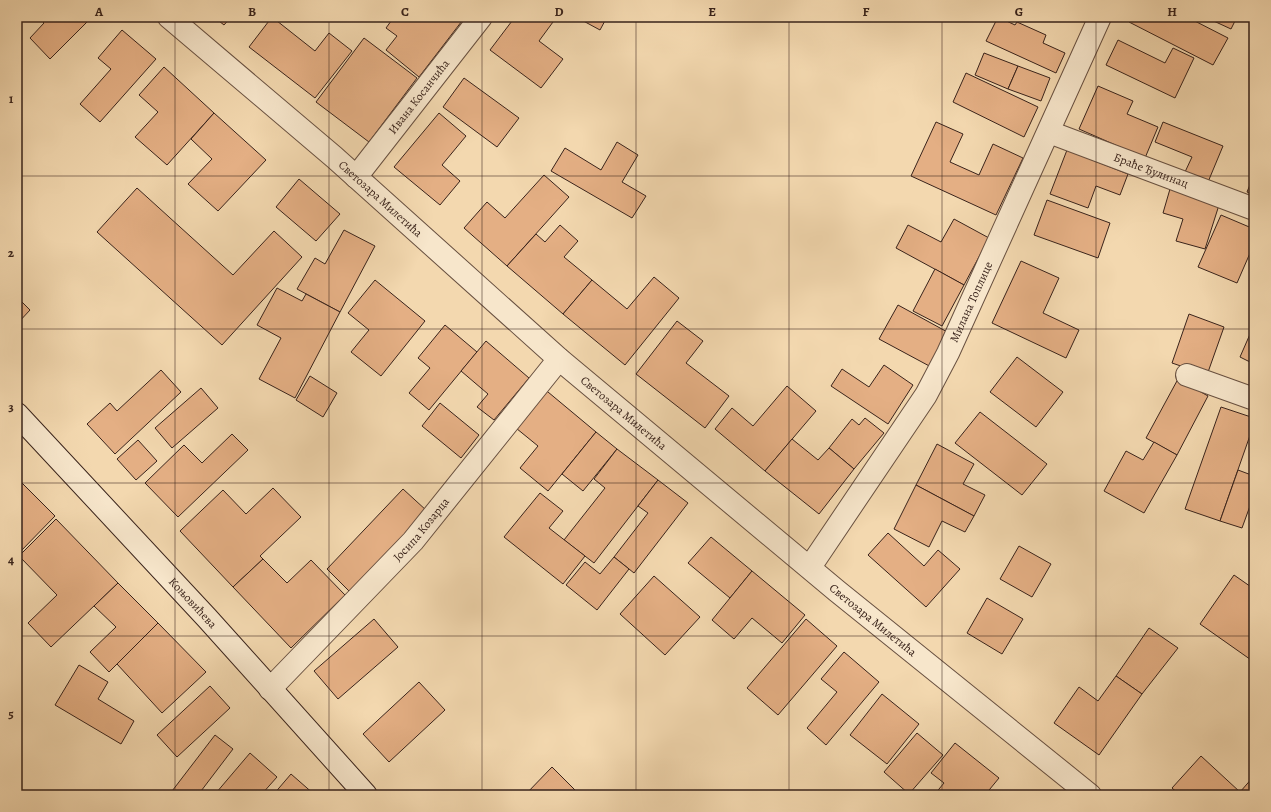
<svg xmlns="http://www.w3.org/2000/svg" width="1271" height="812" font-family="Alegreya,serif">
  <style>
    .building { fill: #e4af84; stroke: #39231b }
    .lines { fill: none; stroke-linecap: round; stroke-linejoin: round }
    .minor-casing { stroke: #685040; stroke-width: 24 }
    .secondary-casing { stroke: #39231b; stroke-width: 24 }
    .minor { stroke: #f7e6cb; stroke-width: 22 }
    .secondary { stroke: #f7e6cb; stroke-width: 22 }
    .grid { fill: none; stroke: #39231b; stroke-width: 1; stroke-opacity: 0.55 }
    .labels { text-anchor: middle; stroke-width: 3.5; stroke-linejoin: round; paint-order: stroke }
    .street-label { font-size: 12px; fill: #39231b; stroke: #f7e6cb }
    .neatline { fill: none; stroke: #39231b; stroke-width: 1.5 }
    .grid-label { font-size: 13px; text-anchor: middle; font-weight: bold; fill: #39231b }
  </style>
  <rect width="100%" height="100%" fill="#f3d8af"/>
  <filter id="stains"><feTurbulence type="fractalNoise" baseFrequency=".005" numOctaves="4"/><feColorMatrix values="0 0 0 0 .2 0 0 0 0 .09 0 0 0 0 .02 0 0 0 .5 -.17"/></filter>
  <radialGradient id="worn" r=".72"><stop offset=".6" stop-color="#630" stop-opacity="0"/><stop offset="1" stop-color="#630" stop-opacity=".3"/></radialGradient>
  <g class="building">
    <polygon points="38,17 92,17 50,59 30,38 44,23"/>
    <polygon points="214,17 231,17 224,25"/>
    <polygon points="272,17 315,51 329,33 352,51 315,98 249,47"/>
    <polygon points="394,17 465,17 419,77 386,50 397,36 386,28"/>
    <polygon points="515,17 546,17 553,22 539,41 563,59 541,88 490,50"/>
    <polygon points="576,17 607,17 600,30"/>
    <polygon points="998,17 1015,25 1017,22 1046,35 1043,43 1065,53 1056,73 986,41"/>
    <polygon points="1131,17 1187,17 1228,38 1213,65 1129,22"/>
    <polygon points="1205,17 1237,17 1231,29"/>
    <polygon points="122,30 156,59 100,122 80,104 111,69 98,58"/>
    <polygon points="364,38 417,78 369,142 316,102"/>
    <polygon points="1118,40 1165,63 1173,48 1194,58 1175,98 1106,65"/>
    <polygon points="984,53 1018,66 1008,89 975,75"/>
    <polygon points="1018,66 1050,78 1041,101 1008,89"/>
    <polygon points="164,67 214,113 167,165 135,137 158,112 139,95"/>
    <polygon points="966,73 1038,107 1024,137 953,102"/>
    <polygon points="464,78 519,118 497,147 443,107"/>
    <polygon points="1098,86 1133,101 1127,114 1158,127 1145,158 1079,129"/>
    <polygon points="214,113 266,160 218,211 188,184 212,159 191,139"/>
    <polygon points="439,113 466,136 442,165 460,181 440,205 394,167"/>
    <polygon points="936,122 963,134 950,162 979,175 993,144 1023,158 996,215 911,176"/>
    <polygon points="1163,122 1223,146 1208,182 1185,172 1192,157 1155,142"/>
    <polygon points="617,142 638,155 622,182 646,196 632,218 551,171 565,148 601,170"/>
    <polygon points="1067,150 1128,174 1120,195 1096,186 1088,208 1050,194"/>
    <polygon points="544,175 569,197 507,266 464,228 487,202 505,218"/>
    <polygon points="1254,175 1254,195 1247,192"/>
    <polygon points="299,179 340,214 316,241 276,207"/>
    <polygon points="137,188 233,275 274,231 302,257 222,345 97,232"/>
    <polygon points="1170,189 1219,205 1205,249 1176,241 1183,219 1163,213"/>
    <polygon points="1047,200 1110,223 1098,258 1034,235"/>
    <polygon points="1221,215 1254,229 1254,244 1237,283 1198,267"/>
    <polygon points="954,219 989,238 964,285 896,248 908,225 941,242"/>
    <polygon points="560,225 578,241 564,257 592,280 563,314 507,266 536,234 545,242"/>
    <polygon points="344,230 375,246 340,312 297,289 315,258 325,264"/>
    <polygon points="1021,261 1059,278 1043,313 1079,330 1066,358 992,323"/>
    <polygon points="935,269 964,285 942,326 913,311"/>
    <polygon points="654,277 679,298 625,365 563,314 592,280 627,309"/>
    <polygon points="375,280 425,321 381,376 351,352 369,330 348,313"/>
    <polygon points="277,288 302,301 306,294 340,312 295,398 259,379 281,338 257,325"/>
    <polygon points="17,297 30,310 17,324"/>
    <polygon points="898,305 951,334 933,368 879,339"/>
    <polygon points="1189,314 1224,327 1207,375 1172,363"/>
    <polygon points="677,321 703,341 686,363 729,396 705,428 636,374"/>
    <polygon points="445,325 477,352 429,410 409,393 430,368 418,358"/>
    <polygon points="1254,325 1254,364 1240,357"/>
    <polygon points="486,341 529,378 494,420 477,407 488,394 461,371"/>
    <polygon points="1017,357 1063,392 1036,427 990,392"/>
    <polygon points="884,365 913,385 888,424 831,386 842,369 869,387"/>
    <polygon points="161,370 181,392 115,454 87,424 110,403 117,411"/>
    <polygon points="310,376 337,393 323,417 296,400"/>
    <polygon points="1178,379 1208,396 1177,455 1146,438"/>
    <polygon points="787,386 816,411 765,471 715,429 732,408 753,426"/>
    <polygon points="542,387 596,432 548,491 520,468 538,446 511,424"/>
    <polygon points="201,388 218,408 172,448 155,428"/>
    <polygon points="440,403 479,435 461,458 422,426"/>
    <polygon points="1221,407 1254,418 1254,424 1220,521 1185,509"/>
    <polygon points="980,412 1047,464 1022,495 955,443"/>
    <polygon points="865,418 884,433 854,469 829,448 852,419 859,425"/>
    <polygon points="596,432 617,449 583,491 562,474"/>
    <polygon points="232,434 248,450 178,517 145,483 184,445 202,463"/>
    <polygon points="792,439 818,460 829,448 854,469 819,514 765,471"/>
    <polygon points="138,440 157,461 136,480 117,459"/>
    <polygon points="1154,442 1177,455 1144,513 1104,491 1126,451 1143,460"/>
    <polygon points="937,444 974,464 963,484 985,495 974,516 916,485"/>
    <polygon points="617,449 658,480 594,563 564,540 605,488 594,479"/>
    <polygon points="1238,470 1254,476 1254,495 1242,528 1220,521"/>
    <polygon points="17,478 55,516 19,553 17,551"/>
    <polygon points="658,480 688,503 634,573 614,557 648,513 638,506"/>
    <polygon points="916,485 974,516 965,532 942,521 929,547 894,529"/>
    <polygon points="273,488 301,517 260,556 263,559 233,587 180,531 223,490 246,514"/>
    <polygon points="403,489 427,511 350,592 327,569"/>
    <polygon points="540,493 563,511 549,528 585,556 563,584 504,537"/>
    <polygon points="56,519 118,583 51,647 28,623 57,595 19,556"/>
    <polygon points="888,533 924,566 938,550 960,569 926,607 868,555"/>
    <polygon points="711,537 752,571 730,598 688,563"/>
    <polygon points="1019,546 1051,564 1032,597 1000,579"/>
    <polygon points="614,557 629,569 597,610 566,585 585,562 600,574"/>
    <polygon points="263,559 287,583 311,560 345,595 291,648 233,587"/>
    <polygon points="752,571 805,615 782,643 752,618 734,639 712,620"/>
    <polygon points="1234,575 1254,589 1254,662 1200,624"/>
    <polygon points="654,576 700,617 665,655 620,614"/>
    <polygon points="118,583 158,623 109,672 90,652 116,627 94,606"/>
    <polygon points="987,598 1023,619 1002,654 967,633"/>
    <polygon points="374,619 398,647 338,699 314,671"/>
    <polygon points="806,619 837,646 778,715 747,688"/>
    <polygon points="158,623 206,672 162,713 117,664"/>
    <polygon points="1149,628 1178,648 1142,694 1116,676"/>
    <polygon points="844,652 879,682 826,745 807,728 837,692 821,679"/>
    <polygon points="79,665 108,682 98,699 134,721 121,744 55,705"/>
    <polygon points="1116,676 1142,694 1099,755 1054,723 1079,687 1098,701"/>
    <polygon points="419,682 445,710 389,762 363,734"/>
    <polygon points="210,686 230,708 177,757 157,735"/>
    <polygon points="882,694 919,724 887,764 850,735"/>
    <polygon points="917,733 943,755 909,794 884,772"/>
    <polygon points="215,735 233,749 198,795 169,795"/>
    <polygon points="955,743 999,778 985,795 934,795 944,783 931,773"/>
    <polygon points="250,753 277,777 261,795 217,795 216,793"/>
    <polygon points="1201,756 1240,792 1254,776 1254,795 1180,795 1172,788"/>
    <polygon points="552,767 576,791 572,795 525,795"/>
    <polygon points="291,774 315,795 273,795"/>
  </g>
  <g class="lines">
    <defs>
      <g id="minor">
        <path id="s1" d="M169,17L334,157L559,359L837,591L1090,795"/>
        <path id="s2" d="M1049,132L1254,209"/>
        <path id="s3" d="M356,177L481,17"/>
        <polyline points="1187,375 1254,399"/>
        <path id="s4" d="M810,567L926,395L948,353L1100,17"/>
        <path id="s5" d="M270,689L413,541L559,359"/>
      </g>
      <g id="secondary">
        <path id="s6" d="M17,414L207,618L366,795"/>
      </g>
    </defs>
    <use href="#minor" class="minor-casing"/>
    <use href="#secondary" class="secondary-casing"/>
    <use href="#minor" class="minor"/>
    <use href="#secondary" class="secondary"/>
  </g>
  <path class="grid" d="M175,17V795M329,17V795M482,17V795M636,17V795M789,17V795M942,17V795M1096,17V795M17,176H1254M17,329H1254M17,483H1254M17,636H1254"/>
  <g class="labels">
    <g class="street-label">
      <text dy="4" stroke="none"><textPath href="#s3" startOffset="102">Ивана Косанчића</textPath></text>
      <text dy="4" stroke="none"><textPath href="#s2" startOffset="109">Браће Ђулинац</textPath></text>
      <text dy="4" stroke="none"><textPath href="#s1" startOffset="279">Светозара Милетића</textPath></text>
      <text dy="4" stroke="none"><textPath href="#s4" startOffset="311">Милана Топлице</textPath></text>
      <text dy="4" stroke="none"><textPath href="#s1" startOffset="603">Светозара Милетића</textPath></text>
      <text dy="4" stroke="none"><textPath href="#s5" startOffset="220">Јосипа Козарца</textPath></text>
      <text dy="4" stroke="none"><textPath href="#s6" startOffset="258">Коњовићева</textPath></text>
      <text dy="4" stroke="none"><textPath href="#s1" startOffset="927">Светозара Милетића</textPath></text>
    </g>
  </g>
  <rect width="1271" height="812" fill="none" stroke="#f3d8af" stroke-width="44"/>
  <rect x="22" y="22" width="1227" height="768" class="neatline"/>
  <g class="grid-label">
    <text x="99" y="16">A</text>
    <text x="252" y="16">B</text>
    <text x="405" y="16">C</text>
    <text x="559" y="16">D</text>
    <text x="712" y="16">E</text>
    <text x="866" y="16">F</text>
    <text x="1019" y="16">G</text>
    <text x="1172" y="16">H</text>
    <text x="11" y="103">1</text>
    <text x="11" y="257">2</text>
    <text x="11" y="411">3</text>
    <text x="11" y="564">4</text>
    <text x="11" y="718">5</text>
  </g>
  <rect width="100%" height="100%" filter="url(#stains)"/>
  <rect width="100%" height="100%" fill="url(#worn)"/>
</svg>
